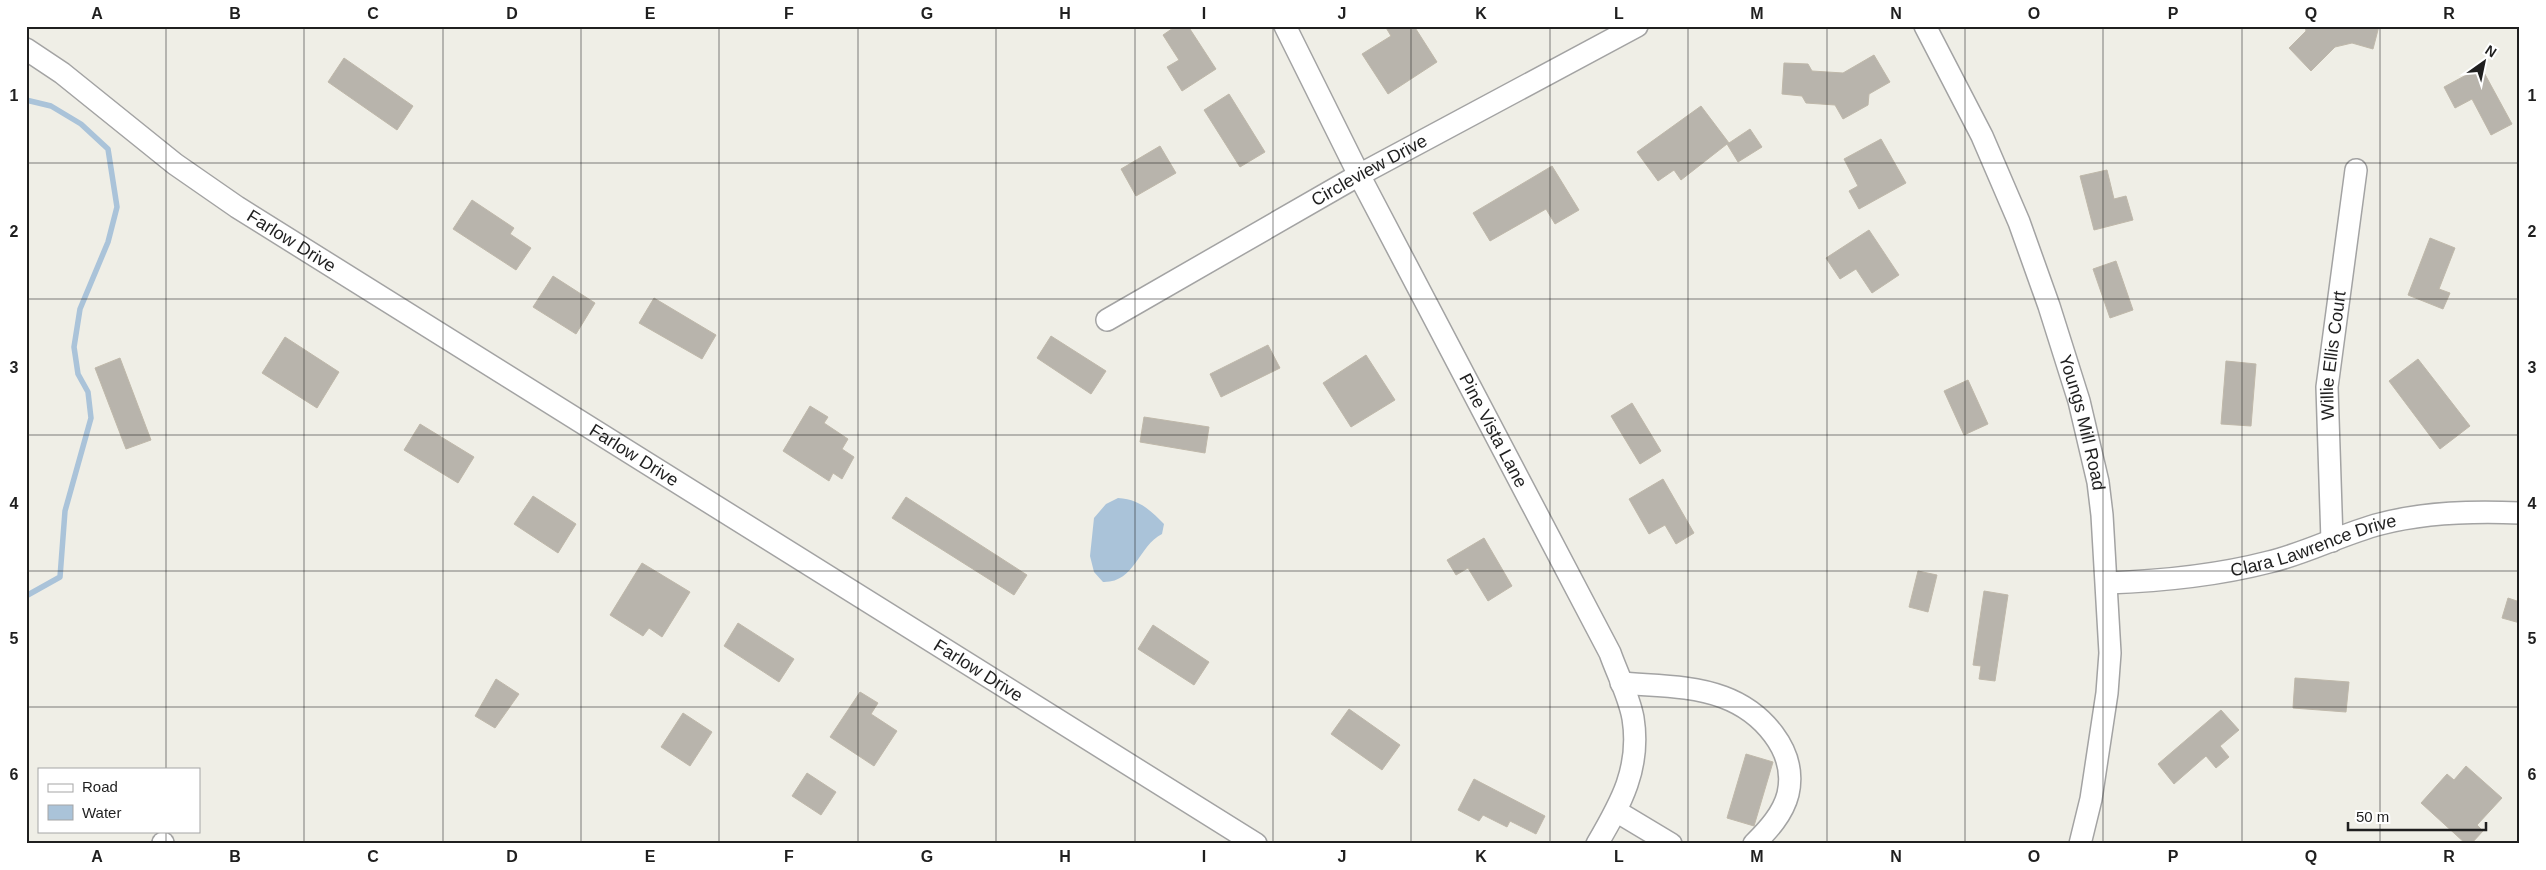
<svg xmlns="http://www.w3.org/2000/svg" width="2546" height="870" font-family="Helvetica,sans-serif">
  <style>
    .water { fill: #aac3d9 }
    .lines { fill: none; stroke-linecap: round; stroke-linejoin: round }
    .stream { stroke: #aac3d9; stroke-width: 5.5 }
    .building { fill: #b8b4ac; stroke: #bfb8aa }
    .minor-casing { stroke: #a3a3a3; stroke-width: 24 }
    .minor { stroke: #fff; stroke-width: 21 }
    .grid { fill: none; stroke: #1f1f1f; stroke-width: 1; stroke-opacity: 0.55 }
    .labels { text-anchor: middle; stroke-width: 4.5; stroke-linejoin: round; paint-order: stroke }
    .street-label { font-size: 18px; fill: #1f1f1f; stroke: #fff }
    .neatline { fill: none; stroke: #1f1f1f; stroke-width: 2 }
    .grid-label { font-size: 16px; text-anchor: middle; font-weight: bold; fill: #1f1f1f }
  </style>
  <rect width="100%" height="100%" fill="#efeee6"/>
  <path class="water" d="M1118,498C1139,499 1150,510 1164,524L1162,534C1138,546 1135,583 1103,582L1094,572L1090,556L1094,518L1106,504Z"/>
  <g class="lines">
    <polyline class="stream" points="26,100 51,106 81,124 108,149 117,207 108,242 80,309 74,347 78,374 88,392 91,418 65,511 60,577 26,596"/>
  </g>
  <g class="building">
    <polygon points="1176,26 1188,26 1216,69 1182,91 1167,67 1179,60 1163,35"/>
    <polygon points="1385,26 1414,26 1437,62 1388,94 1362,54 1391,36"/>
    <polygon points="2305,26 2379,26 2373,49 2352,43 2335,47 2311,71 2289,48 2306,31"/>
    <polygon points="1874,55 1890,82 1869,94 1868,105 1843,119 1835,105 1806,103 1802,96 1782,94 1784,63 1808,64 1812,71 1843,73"/>
    <polygon points="344,58 413,106 397,130 328,82"/>
    <polygon points="2481,67 2512,124 2491,135 2472,99 2455,108 2444,87"/>
    <polygon points="1229,94 1265,152 1240,167 1204,110"/>
    <polygon points="1701,106 1729,143 1750,129 1762,147 1738,162 1727,144 1681,180 1674,170 1658,181 1637,152"/>
    <polygon points="1881,139 1906,183 1859,209 1849,191 1858,186 1844,159"/>
    <polygon points="1160,146 1176,173 1136,196 1121,169"/>
    <polygon points="1552,166 1579,210 1555,224 1546,209 1490,241 1473,213"/>
    <polygon points="2107,170 2114,199 2126,196 2133,220 2094,230 2080,176"/>
    <polygon points="472,200 514,228 510,234 531,248 516,270 453,229"/>
    <polygon points="1869,230 1899,275 1872,293 1856,269 1840,279 1826,258"/>
    <polygon points="2430,238 2455,248 2439,289 2450,293 2443,309 2408,295"/>
    <polygon points="2116,261 2133,310 2110,318 2093,269"/>
    <polygon points="553,276 595,303 576,334 533,307"/>
    <polygon points="654,298 716,335 702,359 639,323"/>
    <polygon points="1051,336 1106,371 1091,394 1037,358"/>
    <polygon points="285,337 339,372 317,408 262,373"/>
    <polygon points="1268,345 1280,368 1221,397 1210,374"/>
    <polygon points="1366,355 1395,400 1351,427 1323,383"/>
    <polygon points="120,358 151,440 126,449 95,368"/>
    <polygon points="2418,359 2470,426 2440,449 2389,381"/>
    <polygon points="2226,361 2256,364 2251,426 2221,424"/>
    <polygon points="1968,380 1988,424 1964,435 1944,391"/>
    <polygon points="1632,403 1661,451 1640,464 1611,416"/>
    <polygon points="810,406 828,417 824,423 848,439 842,449 854,457 842,479 833,473 829,481 783,451"/>
    <polygon points="1144,417 1209,427 1205,453 1140,442"/>
    <polygon points="420,424 474,457 458,483 404,450"/>
    <polygon points="1663,479 1694,533 1676,544 1665,525 1649,534 1629,499"/>
    <polygon points="533,496 576,524 558,553 514,524"/>
    <polygon points="906,497 1027,575 1014,595 892,518"/>
    <polygon points="1484,538 1512,586 1488,601 1468,568 1456,575 1447,560"/>
    <polygon points="642,563 690,592 662,637 649,628 643,636 610,615"/>
    <polygon points="1918,571 1937,575 1928,612 1909,607"/>
    <polygon points="1984,591 2008,595 1995,681 1979,679 1981,666 1973,665"/>
    <polygon points="2508,598 2520,602 2520,623 2502,618"/>
    <polygon points="738,623 794,659 779,682 724,646"/>
    <polygon points="1153,625 1209,662 1194,685 1138,649"/>
    <polygon points="2295,678 2349,682 2346,712 2293,708"/>
    <polygon points="496,679 519,694 495,728 475,716"/>
    <polygon points="860,692 878,703 871,714 897,731 874,766 830,737"/>
    <polygon points="1349,709 1400,745 1382,770 1331,734"/>
    <polygon points="2221,710 2239,730 2220,746 2229,757 2216,768 2206,756 2174,784 2158,764"/>
    <polygon points="683,713 712,732 690,766 661,747"/>
    <polygon points="1746,754 1773,762 1754,826 1727,818"/>
    <polygon points="2466,766 2502,798 2477,825 2483,831 2471,844 2466,844 2421,803 2447,774 2454,780"/>
    <polygon points="807,773 836,792 821,815 792,796"/>
    <polygon points="1474,779 1545,816 1536,834 1510,821 1507,827 1483,815 1479,821 1458,810"/>
  </g>
  <g class="lines">
    <defs>
      <g id="minor">
        <path id="s1" d="M1285,26L1359,175L1610,653C1617,673 1629,696 1633,718C1641,768 1621,803 1597,844"/>
        <path id="s2" d="M1925,26L1982,136L2019,222L2049,306L2079,401L2098,482L2102,515L2110,653L2107,693L2091,799L2080,844"/>
        <path id="s3" d="M26,49L62,73L175,164L237,207L1256,844"/>
        <path id="s4" d="M1107,320L1359,175L1637,26"/>
        <path id="s5" d="M2332,541L2327,387L2356,170"/>
        <path id="s6" d="M2107,583C2162,581 2215,576 2269,562C2307,553 2342,534 2380,524C2426,512 2473,511 2520,513"/>
        <path d="M1621,683C1654,686 1692,685 1723,697C1761,711 1798,750 1788,794C1783,814 1768,830 1754,844"/>
        <polyline points="1616,811 1671,844"/>
        <polyline points="163,844 163,843"/>
      </g>
    </defs>
    <use href="#minor" class="minor-casing"/>
    <use href="#minor" class="minor"/>
  </g>
  <path class="grid" d="M166,26V769M304,26V844M443,26V844M581,26V844M719,26V844M858,26V844M996,26V844M1135,26V844M1273,26V844M1411,26V844M1550,26V844M1688,26V844M1827,26V844M1965,26V844M2103,26V844M2242,26V844M2380,26V844M26,163H2520M26,299H2520M26,435H2520M26,571H2520M26,707H2520M166,831V844"/>
  <g class="labels">
    <g class="street-label">
      <text dy="6" stroke="none"><textPath href="#s4" startOffset="302">Circleview Drive</textPath></text>
      <text dy="6" stroke="none"><textPath href="#s3" startOffset="328">Farlow Drive</textPath></text>
      <text dy="6" stroke="none"><textPath href="#s5" startOffset="186">Willie Ellis Court</textPath></text>
      <text dy="6" stroke="none"><textPath href="#s2" startOffset="428">Youngs Mill Road</textPath></text>
      <text dy="6" stroke="none"><textPath href="#s1" startOffset="455">Pine Vista Lane</textPath></text>
      <text dy="6" stroke="none"><textPath href="#s3" startOffset="732">Farlow Drive</textPath></text>
      <text dy="6" stroke="none"><textPath href="#s6" startOffset="211">Clara Lawrence Drive</textPath></text>
      <text dy="6" stroke="none"><textPath href="#s3" startOffset="1138">Farlow Drive</textPath></text>
    </g>
  </g>
  <rect width="2546" height="870" fill="none" stroke="#ffffff" stroke-width="55"/>
  <rect x="38" y="768" width="162" height="65" fill="#ffffff" stroke="#a5a5a5"/>
  <rect x="48" y="784" width="25" height="8" fill="#ffffff" stroke="#a5a5a5"/>
  <text x="82" y="792" font-size="15" fill="#1f1f1f">Road</text>
  <rect x="48" y="805" width="25" height="15" fill="#aac3d9" stroke="#a5a5a5"/>
  <text x="82" y="818" font-size="15" fill="#1f1f1f">Water</text>
  <g transform="translate(2484 62) rotate(33)" stroke="#ffffff" stroke-width="4" paint-order="stroke">
  <path d="M0-4L9 19L0 12L-9 19Z" fill="#1f1f1f"/>
  <text y="-8" font-size="14" font-weight="bold" text-anchor="middle" fill="#1f1f1f">N</text>
  </g>
  <path d="M2348 822v8h138v-8" fill="none" stroke="#1f1f1f" stroke-width="2.5"/>
  <text x="2356" y="822" font-size="15" fill="#1f1f1f" stroke="#ffffff" stroke-width="4" paint-order="stroke">50 m</text>
  <rect x="28" y="28" width="2490" height="814" class="neatline"/>
  <g class="grid-label">
    <text x="97" y="19">A</text>
    <text x="235" y="19">B</text>
    <text x="373" y="19">C</text>
    <text x="512" y="19">D</text>
    <text x="650" y="19">E</text>
    <text x="789" y="19">F</text>
    <text x="927" y="19">G</text>
    <text x="1065" y="19">H</text>
    <text x="1204" y="19">I</text>
    <text x="1342" y="19">J</text>
    <text x="1481" y="19">K</text>
    <text x="1619" y="19">L</text>
    <text x="1757" y="19">M</text>
    <text x="1896" y="19">N</text>
    <text x="2034" y="19">O</text>
    <text x="2173" y="19">P</text>
    <text x="2311" y="19">Q</text>
    <text x="2449" y="19">R</text>
    <text x="14" y="101">1</text>
    <text x="2532" y="101">1</text>
    <text x="14" y="237">2</text>
    <text x="2532" y="237">2</text>
    <text x="14" y="373">3</text>
    <text x="2532" y="373">3</text>
    <text x="14" y="509">4</text>
    <text x="2532" y="509">4</text>
    <text x="14" y="644">5</text>
    <text x="2532" y="644">5</text>
    <text x="14" y="780">6</text>
    <text x="2532" y="780">6</text>
    <text x="97" y="862">A</text>
    <text x="235" y="862">B</text>
    <text x="373" y="862">C</text>
    <text x="512" y="862">D</text>
    <text x="650" y="862">E</text>
    <text x="789" y="862">F</text>
    <text x="927" y="862">G</text>
    <text x="1065" y="862">H</text>
    <text x="1204" y="862">I</text>
    <text x="1342" y="862">J</text>
    <text x="1481" y="862">K</text>
    <text x="1619" y="862">L</text>
    <text x="1757" y="862">M</text>
    <text x="1896" y="862">N</text>
    <text x="2034" y="862">O</text>
    <text x="2173" y="862">P</text>
    <text x="2311" y="862">Q</text>
    <text x="2449" y="862">R</text>
  </g>
</svg>
